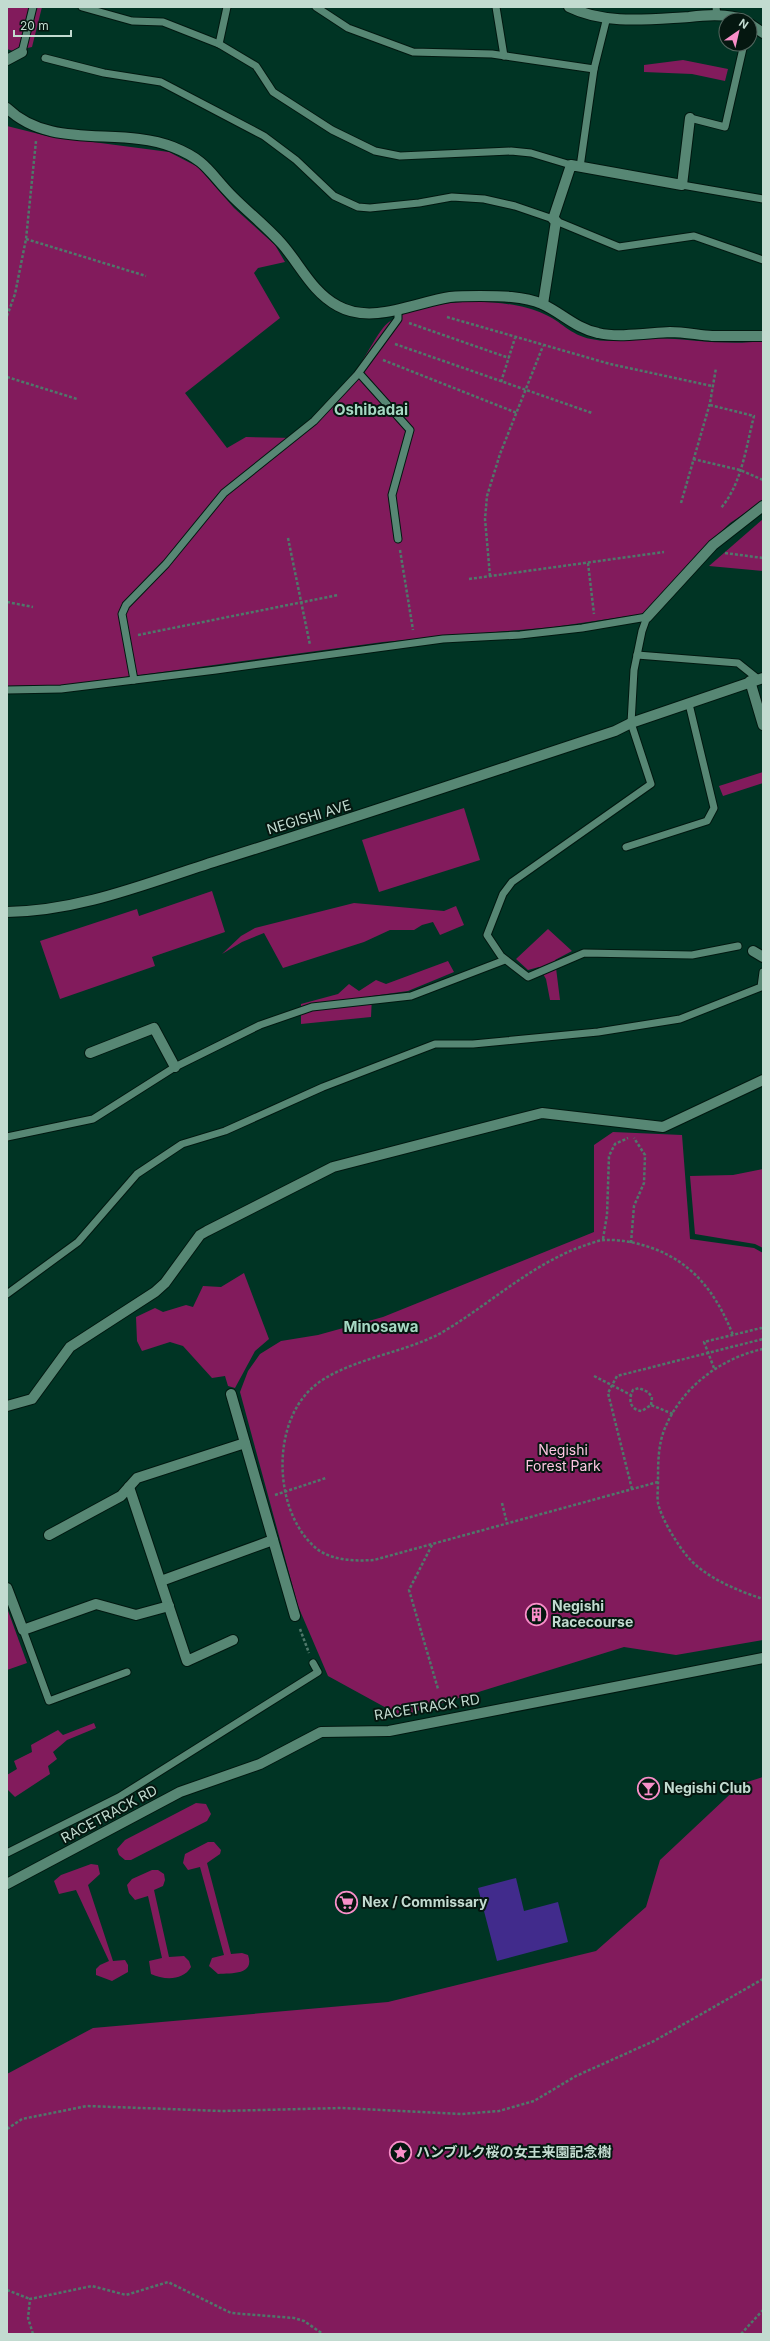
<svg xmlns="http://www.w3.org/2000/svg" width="770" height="2341" font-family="Inter,'Noto Sans JP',sans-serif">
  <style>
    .green { fill: #821b5c }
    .water { fill: #412b8c }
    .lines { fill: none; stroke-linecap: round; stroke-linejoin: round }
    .service-casing { stroke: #011810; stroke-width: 9 }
    .minor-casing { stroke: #011810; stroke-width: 12 }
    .path { stroke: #4f786a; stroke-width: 2.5; stroke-dasharray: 3 2; stroke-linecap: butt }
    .service { stroke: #578774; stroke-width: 7 }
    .minor { stroke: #578774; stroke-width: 10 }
    .labels { text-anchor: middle; stroke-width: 4; stroke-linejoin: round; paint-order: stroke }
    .street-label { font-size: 14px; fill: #c2dbd0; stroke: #051710 }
    .park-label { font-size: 14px; fill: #fdc5e1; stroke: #051710 }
    .poi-label { font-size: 14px; font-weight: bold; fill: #c2dbd0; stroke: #051710; text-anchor: start }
    .neighbourhood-label { font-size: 15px; font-weight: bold; fill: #a6d8c3; stroke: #051710 }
  </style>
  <rect width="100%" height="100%" fill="#003424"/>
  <g class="green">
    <polygon points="7,7 42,7 32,47 13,51 7,49"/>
    <polygon points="683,60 728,69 725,81 692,74 644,72 644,65"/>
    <path d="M7,126L47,136L169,152L198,167L234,208L275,245L285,262L258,268L254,273L280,318L185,393L227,448L246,437L294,438C316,417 338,393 357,369C365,358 380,328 389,322C425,297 505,296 544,314C561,321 570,335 591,339C613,344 633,337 655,338C691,339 727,346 763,341V501L730,523L710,542L647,612L642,614L554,627L383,642L67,685L7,686Z"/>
    <polygon points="763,519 763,571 709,566"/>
    <polygon points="763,772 763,783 723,796 719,786"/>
    <polygon points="464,808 480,860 379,892 362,840"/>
    <polygon points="212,891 225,932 152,957 155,966 60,999 40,941 137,909 139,916"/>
    <polygon points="354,903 444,911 456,906 464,925 440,935 433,922 422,925 414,930 390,930 364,942 283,968 264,933 242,942 222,954 241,936 255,928"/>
    <polygon points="548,929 572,951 555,960 560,1000 550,1000 546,979 539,967 528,970 516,959"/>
    <polygon points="448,961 454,972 408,991 372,996 371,1017 301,1024 301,1004 338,994 349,984 359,991 376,980 386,984"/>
    <polygon points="613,1132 682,1135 690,1239 754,1248 763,1253 763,1640 676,1655 624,1647 401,1716 328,1676 298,1606 240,1392 248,1371 260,1354 281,1341 318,1335 383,1317 594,1232 594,1145"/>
    <polygon points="763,1169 763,1248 755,1244 695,1234 690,1176 733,1175"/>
    <polygon points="244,1273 269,1339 255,1351 235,1388 228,1386 225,1376 212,1378 183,1346 170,1342 142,1351 137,1341 136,1317 155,1308 163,1312 186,1305 193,1307 203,1286 221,1287"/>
    <polygon points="7,1608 27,1663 7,1670"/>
    <polygon points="94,1723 96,1728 67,1740 53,1752 57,1759 48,1766 50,1774 15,1797 7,1789 7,1775 17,1769 14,1761 32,1752 31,1745 58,1730 63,1735"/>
    <polygon points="763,1777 763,2334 7,2334 7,2074 93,2028 388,2002 596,1951 646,1907 660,1860 741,1784"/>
    <polygon points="196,1803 206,1804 211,1814 207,1821 131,1860 125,1860 119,1855 117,1849 125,1840"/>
    <path d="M208,1842H214L221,1850L220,1854L207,1863L231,1954L242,1953L248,1955C255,1975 232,1973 218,1974L209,1966L212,1958L224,1955L200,1867L188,1870L183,1863L185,1854Z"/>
    <polygon points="91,1864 98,1865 100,1874 88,1885 113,1961 125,1960 128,1965 128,1972 112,1981 96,1975 96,1969 100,1965 109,1961 76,1890 59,1894 54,1881 61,1875"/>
    <path d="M152,1870H158L164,1874L165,1880L163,1886L154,1890L169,1957L184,1956L189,1961L191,1967C183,1981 164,1980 151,1974L149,1961L162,1958L148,1896L135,1900L129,1893L127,1885L132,1879Z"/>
  </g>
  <polygon class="water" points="516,1878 524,1911 558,1902 568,1942 497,1961 478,1888"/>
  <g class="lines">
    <defs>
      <g id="service">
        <polyline points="82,7 132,21 163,22 219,44 256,66 273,92 332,130 375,151 400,156 511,151 531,153 571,165"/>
        <polyline points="316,7 348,28 413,52 492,54 594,69"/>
        <polyline points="496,7 504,56"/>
        <polyline points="716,7 717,16"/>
        <polyline points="219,44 227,7"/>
        <polyline points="22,52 33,7"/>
        <polyline points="45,58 104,73 161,82 264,136 296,160 334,196 358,207 370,208 419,203 452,197 484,199 515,206 553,219"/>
        <polyline points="690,118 725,127 744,44"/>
        <polyline points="580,167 594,69 607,17"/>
        <polyline points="682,185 763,199"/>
        <polyline points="556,221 619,247 694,236 763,260"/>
        <polyline points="359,373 410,430 392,495 398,539"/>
        <polyline points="647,617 642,631 634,670 631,723 651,784 512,882 503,894 487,935 501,956 528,977 584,953 692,955 738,946"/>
        <polyline points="637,655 738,663 758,679"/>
        <polyline points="134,680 122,614 126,605 166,564 224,493 314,421 357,375 398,319 398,309"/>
        <polyline points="7,690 61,689 216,670 443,639 520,635 582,628 647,617"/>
        <polyline points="626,847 707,821 714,808 689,704"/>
        <polyline points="7,1137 93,1119 175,1067 260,1025 312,1007 411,996 505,960"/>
        <polyline points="7,1294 78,1242 137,1174 182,1144 225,1131 323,1087 435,1044 473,1044 598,1032 680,1019 761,987 763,972"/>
        <polyline points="23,1630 49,1701 127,1672"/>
        <polyline points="7,1853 119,1797 318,1672 313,1663"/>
      </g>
      <g id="minor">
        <path d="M569,7C605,25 650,19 689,17C706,15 728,13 744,20"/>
        <polyline points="750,24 763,33"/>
        <polyline points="7,60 22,52"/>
        <path d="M7,108C51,151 120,126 173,147C208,161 209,173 233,197C249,213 267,227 282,244C301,266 312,292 338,306C372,325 416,302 450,297C460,296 470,296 480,296C499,296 524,296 542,304C562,313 575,328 598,333C618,338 649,333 670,332C684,332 698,335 712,336C729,336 746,336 763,336"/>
        <polyline points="543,304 556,221 553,219 571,165 682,185 690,118"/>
        <polyline points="647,617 713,545 763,506"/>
        <polyline points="750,681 763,725"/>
        <path d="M7,912C83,911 152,881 223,859C354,818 484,774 615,731L631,723L763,678"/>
        <polyline points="753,951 763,957"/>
        <polyline points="90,1053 154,1028 175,1067"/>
        <polyline points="231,1394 295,1616"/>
        <polyline points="7,1406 32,1399 70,1347 155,1292 165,1283 200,1235 207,1231 333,1167 542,1113 663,1127 763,1080"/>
        <polyline points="129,1487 187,1661 233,1640"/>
        <polyline points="49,1535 121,1496 137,1478 245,1443"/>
        <polyline points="161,1581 273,1540"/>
        <polyline points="7,1588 23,1630 96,1604 136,1615 169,1606"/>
        <polyline points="7,1884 180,1792 260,1764 321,1732 389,1731 763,1658"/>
      </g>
    </defs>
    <use href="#service" class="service-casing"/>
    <use href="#minor" class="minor-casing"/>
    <g class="path">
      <polyline points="26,239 146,276"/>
      <polyline points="7,316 15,294 26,239 36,141"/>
      <polyline points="447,317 610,364 712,386"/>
      <polyline points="409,323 509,358"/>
      <polyline points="395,344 592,413"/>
      <polyline points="383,360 517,413"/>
      <polyline points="7,377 77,399"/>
      <polyline points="501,382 515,338"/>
      <path d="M710,405L754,416C746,447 742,483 721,508"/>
      <polyline points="693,459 740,470 763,480"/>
      <polyline points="681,503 710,403 716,368"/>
      <polyline points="288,538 310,645"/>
      <polyline points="400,550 413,630"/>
      <polyline points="725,553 763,558"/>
      <polyline points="588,563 594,614"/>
      <polyline points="490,576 485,519 487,496 500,454 543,346"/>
      <polyline points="469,579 664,552"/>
      <polyline points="7,602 33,607"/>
      <polyline points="138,635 338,595"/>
      <polyline points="603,1239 607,1215 609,1156 615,1144 628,1138"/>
      <polyline points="631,1243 634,1206 644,1183 645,1155 634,1138"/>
      <path d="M763,1349C721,1358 682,1387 665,1428C658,1444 658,1464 658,1482C658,1488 657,1496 658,1503C661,1518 677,1544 687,1556C704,1577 738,1591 763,1599"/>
      <polyline points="714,1368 704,1342 761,1328 763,1332"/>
      <polyline points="594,1376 631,1395"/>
      <path d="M651,1405L652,1397L648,1392L639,1388L633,1390C628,1400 630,1410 642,1411L651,1405L673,1414"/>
      <path d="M658,1482L374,1560C355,1561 333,1561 317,1549C274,1514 270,1426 312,1388C343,1360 402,1354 441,1333C489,1305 530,1265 583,1246C590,1244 598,1240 605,1240C624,1239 648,1245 666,1254C700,1271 719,1300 733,1335"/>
      <polyline points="632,1489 608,1393 617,1376 763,1339"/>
      <polyline points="275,1495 326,1478"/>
      <polyline points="502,1503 507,1523"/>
      <polyline points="432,1545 409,1590 438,1689"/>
      <polyline points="300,1629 309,1653"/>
      <polyline points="7,2129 22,2119 87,2106 222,2111 342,2108 462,2114 499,2111 534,2101 576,2076 654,2041 763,1979"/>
      <polyline points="7,2290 30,2299"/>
      <polyline points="33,2334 28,2318 30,2299 92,2286 126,2295 168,2282 231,2313 294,2318 304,2321 323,2334"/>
      <polyline points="741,2334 763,2310"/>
    </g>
    <use href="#service" class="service"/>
    <use href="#minor" class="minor"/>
  </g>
  <defs>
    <symbol id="building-ring" viewBox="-11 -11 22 22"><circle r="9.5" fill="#051710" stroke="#f98fc9" stroke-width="1.5"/><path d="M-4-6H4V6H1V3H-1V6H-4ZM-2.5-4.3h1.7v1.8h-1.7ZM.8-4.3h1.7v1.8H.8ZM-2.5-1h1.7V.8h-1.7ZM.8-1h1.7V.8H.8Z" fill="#f98fc9"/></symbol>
    <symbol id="bar-ring" viewBox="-11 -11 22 22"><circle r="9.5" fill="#051710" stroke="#f98fc9" stroke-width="1.5"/><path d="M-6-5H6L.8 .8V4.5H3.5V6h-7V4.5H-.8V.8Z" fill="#f98fc9"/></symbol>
    <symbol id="supermarket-ring" viewBox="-11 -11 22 22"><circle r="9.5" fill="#051710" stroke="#f98fc9" stroke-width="1.5"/><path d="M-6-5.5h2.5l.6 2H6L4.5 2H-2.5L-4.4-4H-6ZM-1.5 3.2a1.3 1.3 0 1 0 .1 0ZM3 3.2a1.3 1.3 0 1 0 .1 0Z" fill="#f98fc9"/></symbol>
    <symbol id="sight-ring" viewBox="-11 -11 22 22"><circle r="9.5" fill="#051710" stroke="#f98fc9" stroke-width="1.5"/><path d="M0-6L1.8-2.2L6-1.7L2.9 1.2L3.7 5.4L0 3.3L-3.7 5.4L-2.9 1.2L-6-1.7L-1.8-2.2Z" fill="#f98fc9"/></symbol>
  </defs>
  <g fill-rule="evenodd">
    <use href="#building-ring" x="524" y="1602" width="25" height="25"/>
    <use href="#bar-ring" x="636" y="1776" width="25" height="25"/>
    <use href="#supermarket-ring" x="334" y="1890" width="25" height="25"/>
    <use href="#sight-ring" x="388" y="2140" width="25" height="25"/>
  </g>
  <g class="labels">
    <g class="street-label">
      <text transform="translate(309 817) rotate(-17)" y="5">NEGISHI AVE</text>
      <text transform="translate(427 1707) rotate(-9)" y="5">RACETRACK RD</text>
      <text transform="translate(109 1814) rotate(-28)" y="5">RACETRACK RD</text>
    </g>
    <g class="park-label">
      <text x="563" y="1455">Negishi<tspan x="563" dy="16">Forest Park</tspan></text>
    </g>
    <g class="poi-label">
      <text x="552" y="1611">Negishi<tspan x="552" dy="16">Racecourse</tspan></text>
      <text x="664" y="1793">Negishi Club</text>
      <text x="362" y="1907">Nex / Commissary</text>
      <text x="416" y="2157">ハンブルク桜の女王来園記念樹</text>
    </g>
    <g class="neighbourhood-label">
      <text x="371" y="415">Oshibadai</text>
      <text x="381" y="1332">Minosawa</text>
    </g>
  </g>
  <rect width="770" height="2341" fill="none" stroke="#c2dbd0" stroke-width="16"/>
  <g transform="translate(738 32) rotate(34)"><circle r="19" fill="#051710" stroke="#51655d"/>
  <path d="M0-3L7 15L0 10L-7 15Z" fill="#f98fc9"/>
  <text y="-6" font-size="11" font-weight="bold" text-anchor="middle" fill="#c2dbd0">N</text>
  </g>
  <path d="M14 30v6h57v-6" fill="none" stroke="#c2dbd0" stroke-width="2"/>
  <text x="20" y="30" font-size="12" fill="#c2dbd0" stroke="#051710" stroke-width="3" paint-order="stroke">20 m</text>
</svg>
